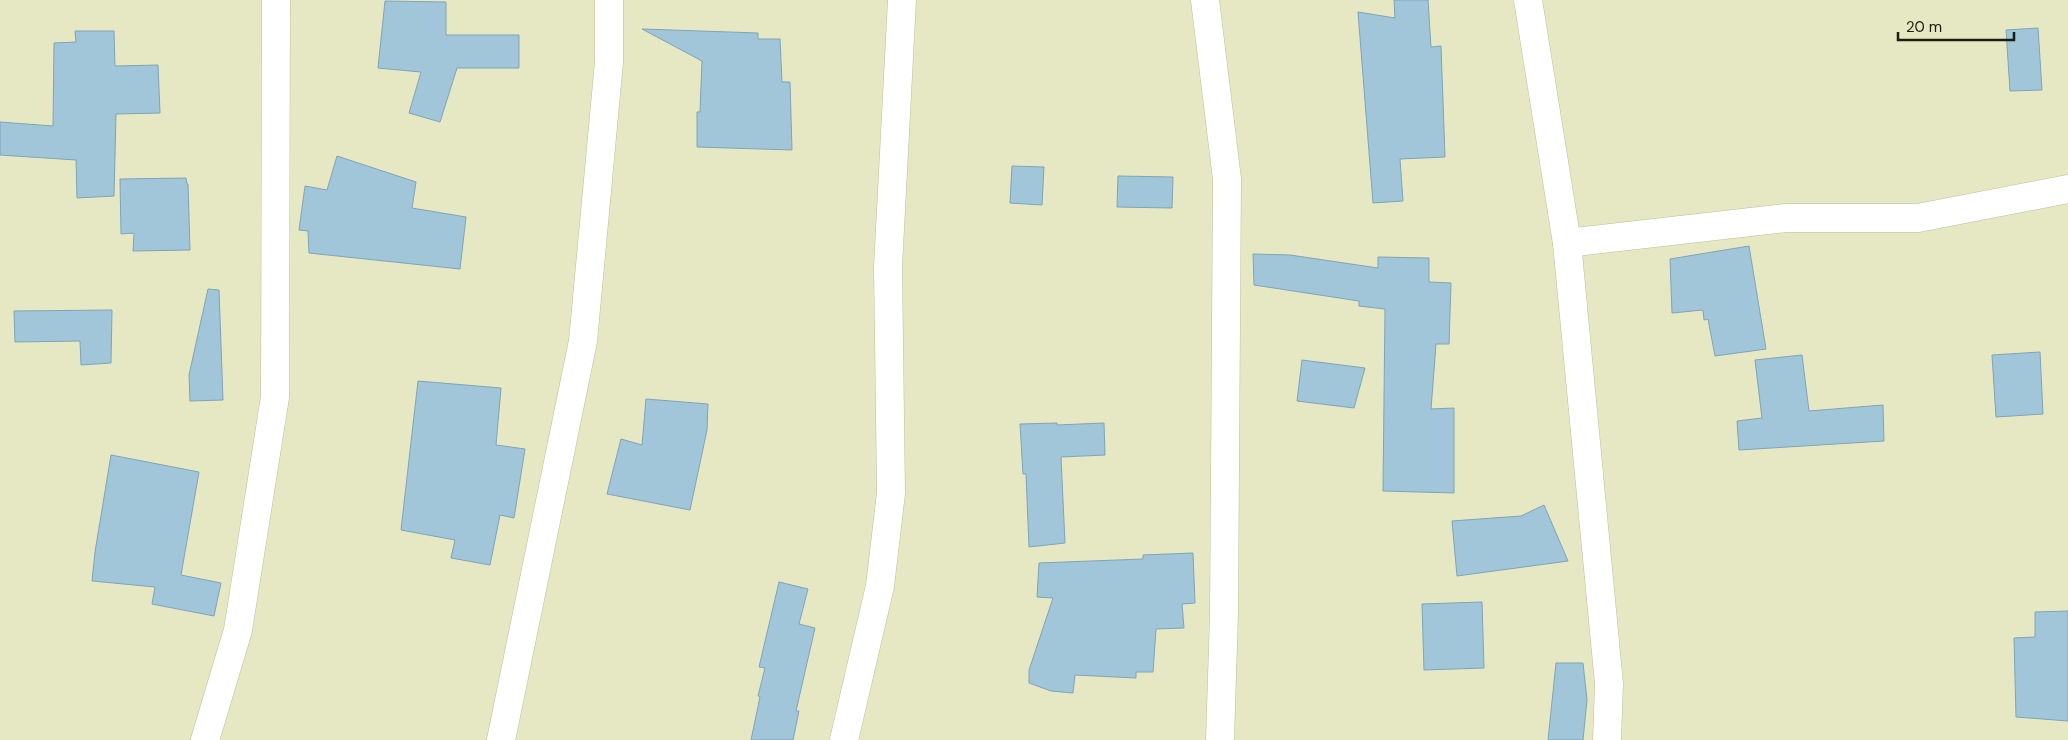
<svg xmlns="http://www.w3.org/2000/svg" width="2068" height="740" font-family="'DM Sans',sans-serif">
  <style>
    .building { fill: #a1c6da; stroke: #80a3b6 }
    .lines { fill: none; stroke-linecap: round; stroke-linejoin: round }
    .minor-casing { stroke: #bdbf9c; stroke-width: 29 }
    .minor { stroke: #fff; stroke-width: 28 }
  </style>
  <rect width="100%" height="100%" fill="#e5e8c3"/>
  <g class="building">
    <polygon points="1394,0 1428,0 1431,47 1441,46 1445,157 1400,159 1403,201 1373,203 1358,12 1395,18"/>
    <polygon points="385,1 446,2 446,35 519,35 519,68 457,68 440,122 409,113 421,72 378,68"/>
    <polygon points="2038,28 2042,90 2010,91 2006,30"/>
    <polygon points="642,29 758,33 758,39 780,39 782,82 790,82 792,150 697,147 697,112 700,112 702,61"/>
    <polygon points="75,31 114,31 115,66 158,65 160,113 116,114 114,196 77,198 76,160 0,155 0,122 53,126 54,43 76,42"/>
    <polygon points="337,156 416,182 412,208 466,217 460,269 309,253 308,231 299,230 305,186 327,190"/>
    <polygon points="1012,166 1044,167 1042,205 1010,203"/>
    <polygon points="1118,176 1173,177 1172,208 1117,207"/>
    <polygon points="186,178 187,184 188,184 190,250 133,251 134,233 121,234 120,179"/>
    <polygon points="1749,246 1766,349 1715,356 1708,319 1704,320 1703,310 1672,313 1670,259"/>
    <polygon points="1253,254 1290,255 1378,268 1378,257 1429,258 1429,282 1451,283 1449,344 1436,344 1431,409 1454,408 1454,493 1383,491 1385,309 1359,306 1359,301 1254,285"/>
    <polygon points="208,289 219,290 223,400 190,401 189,375"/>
    <polygon points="112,310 111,363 81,365 80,341 15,342 14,311"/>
    <polygon points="2040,352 2043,414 1996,417 1992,355"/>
    <polygon points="1802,355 1809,411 1883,405 1884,441 1739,450 1737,421 1762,418 1755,360"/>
    <polygon points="1302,360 1365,368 1354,408 1297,401"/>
    <polygon points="418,381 501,388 496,445 525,449 514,518 500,515 490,565 451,558 455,540 401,530"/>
    <polygon points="646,399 708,404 707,430 690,510 607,494 621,439 642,445"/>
    <polygon points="1057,423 1057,425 1104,423 1105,455 1061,457 1065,543 1029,547 1026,474 1023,474 1020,424"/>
    <polygon points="111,455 199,472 181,575 221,583 214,616 152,604 155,587 92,581 95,552"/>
    <polygon points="1544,505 1568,561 1457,576 1452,521 1521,516"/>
    <polygon points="1193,553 1195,603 1182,604 1184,628 1156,629 1153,672 1136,672 1136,678 1075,675 1073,693 1051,691 1029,683 1029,670 1053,598 1037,597 1039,563 1143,559 1143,555"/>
    <polygon points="779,582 808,589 799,624 815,628 796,711 799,711 793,740 751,740 760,697 758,696 765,668 759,667"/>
    <polygon points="1482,602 1484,668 1424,670 1422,604"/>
    <polygon points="2068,611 2068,721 2016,717 2014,638 2035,637 2035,612"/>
    <polygon points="1556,663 1583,663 1587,700 1583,740 1548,740"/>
  </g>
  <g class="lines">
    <defs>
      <g id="minor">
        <polyline points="1205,0 1227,179 1224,614 1220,740"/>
        <polyline points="1528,0 1567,243 1609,684 1607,740"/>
        <polyline points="1567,243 1786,218 1918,218 2068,189"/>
        <polyline points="205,740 238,630 275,397 276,0"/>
        <polyline points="501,740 583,341 609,62 609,0"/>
        <polyline points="844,740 880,586 891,493 888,267 902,0"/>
      </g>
    </defs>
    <use href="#minor" class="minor-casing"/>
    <use href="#minor" class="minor"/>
  </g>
  <path d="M1898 32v8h116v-8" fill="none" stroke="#1c1c0f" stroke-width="2.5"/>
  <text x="1906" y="32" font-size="15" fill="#1c1c0f" stroke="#e5e8c3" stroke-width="4" paint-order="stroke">20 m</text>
</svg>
